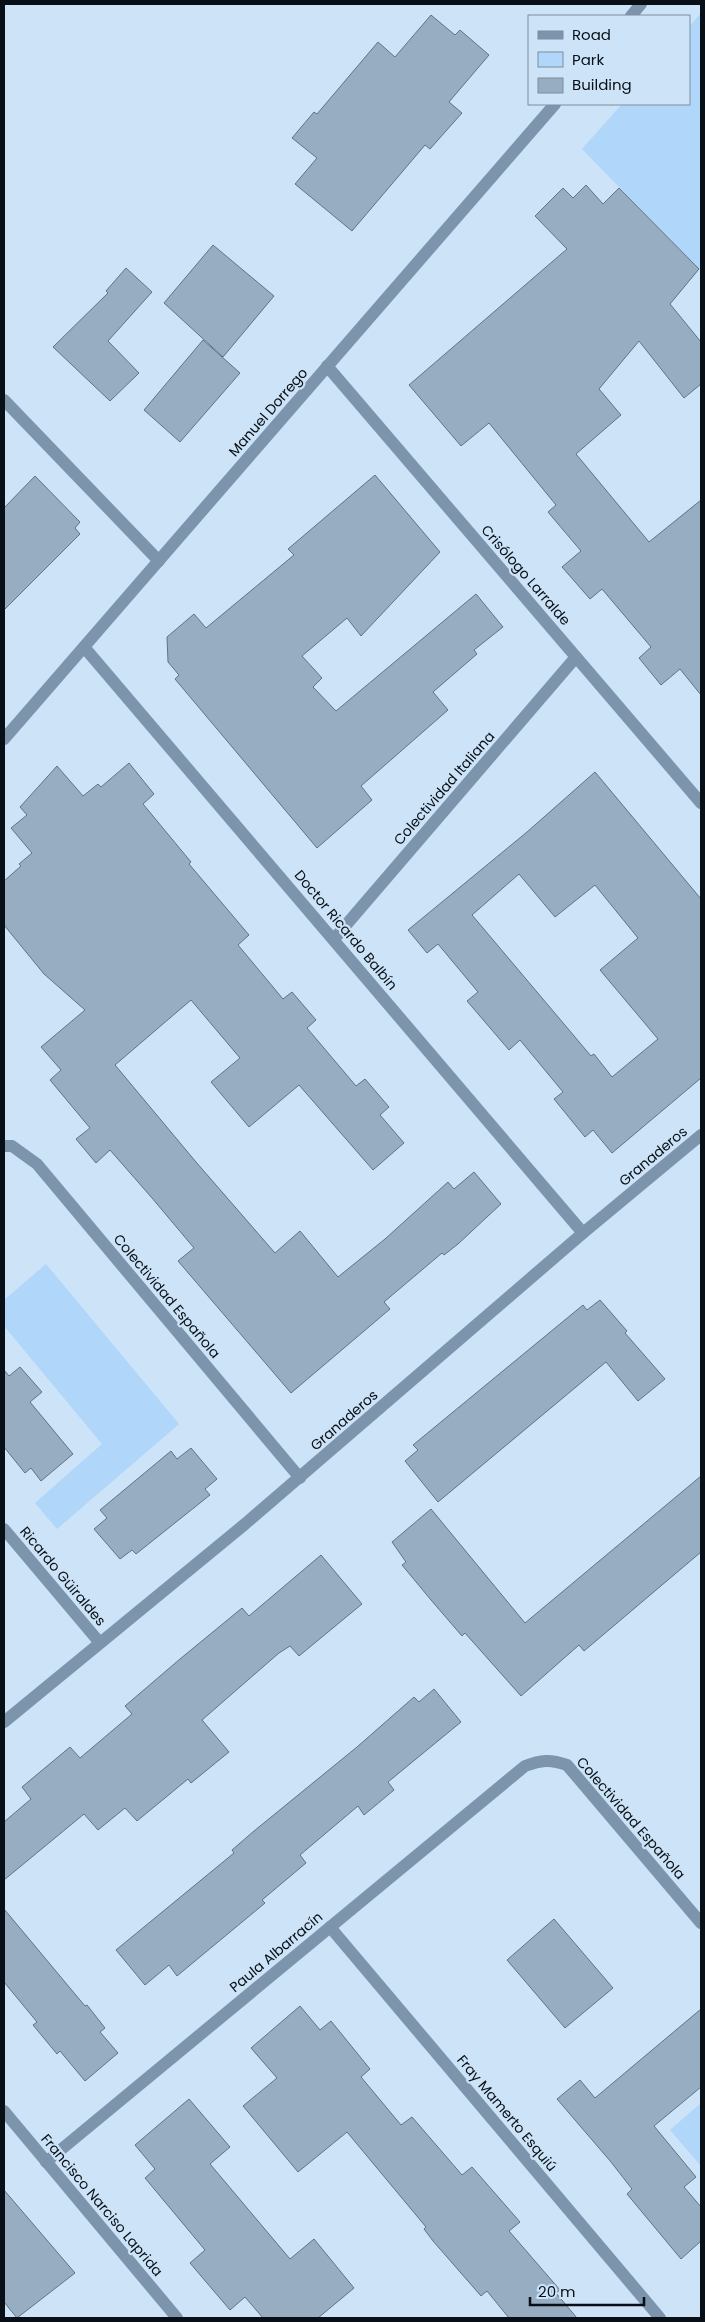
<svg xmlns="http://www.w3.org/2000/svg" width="705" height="2322" font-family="Poppins,sans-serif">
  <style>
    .green { fill: #b0d6fa }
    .building { fill: #97adc1; stroke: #5f7486; fill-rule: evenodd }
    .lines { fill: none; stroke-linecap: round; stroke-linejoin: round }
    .minor { stroke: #7c95ac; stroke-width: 12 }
    .labels { text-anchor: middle; stroke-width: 4.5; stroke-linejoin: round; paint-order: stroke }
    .street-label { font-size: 14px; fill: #080f16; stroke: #cce3f8 }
  </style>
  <rect width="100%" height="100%" fill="#cce3f8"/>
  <g class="green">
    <polygon points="701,13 701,268 699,269 582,149 622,104 689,104 689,27"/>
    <polygon points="46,1264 179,1424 57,1529 35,1503 102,1444 4,1326 4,1300"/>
    <polygon points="701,2103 701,2166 670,2130"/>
  </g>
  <g class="building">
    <polygon points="431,15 455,35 460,30 489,55 449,102 462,113 430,149 425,145 352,231 295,184 317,158 292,138 314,112 317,114 378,42 395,57"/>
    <polygon points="586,185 603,204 619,188 699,269 670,304 701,342 701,384 684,398 639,341 599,389 621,415 576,454 649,542 701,500 701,695 680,669 661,685 639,658 651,647 602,589 590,599 562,567 581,551 548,512 556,505 489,423 461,446 409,385 567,249 535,216 563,188 573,198"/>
    <polygon points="213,245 274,296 223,357 164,303"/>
    <polygon points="126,268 152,292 108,341 139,373 110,401 53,347 108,293 106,291"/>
    <polygon points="203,340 240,373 180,442 144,410"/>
    <polygon points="375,475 440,552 361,636 347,618 302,656 322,678 313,687 336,711 476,594 503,627 474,650 477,654 433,692 448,710 361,786 372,800 317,848 175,679 179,675 168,662 167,637 194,614 206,628 294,555 288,549"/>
    <polygon points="35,476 80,522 75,528 80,534 4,610 4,508"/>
    <polygon points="129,763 154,794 143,804 191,862 189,864 249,935 238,945 283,999 292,992 316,1020 307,1028 356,1086 365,1079 389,1107 380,1115 404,1143 373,1170 299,1085 249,1127 211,1082 240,1058 191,1000 115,1065 196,1162 275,1253 300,1231 338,1277 385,1239 448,1182 454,1189 474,1172 501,1204 458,1244 444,1255 442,1253 384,1302 390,1309 291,1393 178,1261 194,1248 152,1198 110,1150 96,1163 76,1139 90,1128 50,1080 61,1070 41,1047 85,1010 44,974 4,925 4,881 21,866 19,864 32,853 11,828 27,815 20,807 57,766 83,796 98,784 101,787"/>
    <path d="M595,772L701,899V1078L612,1153L593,1130L585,1137L554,1099L563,1092L520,1040L509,1050L467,1001L478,992L438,944L427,953L408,930L527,832ZM519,874L555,917L595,885L638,938L600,970L658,1039L612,1077L594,1054L591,1056L472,915Z"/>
    <polygon points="600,1300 627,1331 625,1333 665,1379 638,1401 606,1362 438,1502 405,1461 418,1450 413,1445 583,1305 587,1310"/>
    <polygon points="20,1367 42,1392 30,1402 73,1454 41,1481 31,1468 25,1473 4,1447 4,1370 9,1376"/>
    <polygon points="191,1448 217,1479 205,1489 210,1495 136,1554 132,1550 120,1559 94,1529 107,1518 100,1510 171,1451 177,1459"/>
    <polygon points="701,1476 701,1552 584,1651 579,1645 521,1696 465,1633 462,1636 431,1600 402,1565 406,1562 392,1542 431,1509 525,1623"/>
    <polygon points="321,1555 362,1604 299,1656 290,1646 279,1653 202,1720 229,1752 191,1783 188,1779 137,1821 125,1808 98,1830 84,1814 4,1880 4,1822 31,1799 22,1787 70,1747 80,1758 132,1714 125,1706 180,1659 242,1608 249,1616"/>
    <polygon points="434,1689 461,1722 388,1782 394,1790 364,1815 358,1806 300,1855 306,1863 262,1900 265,1903 177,1976 169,1965 145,1985 116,1950 234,1853 232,1850 254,1831 357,1747 414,1697 419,1702"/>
    <polygon points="4,1909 85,2006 87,2005 105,2028 100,2032 118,2053 85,2081 60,2051 57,2054 33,2025 37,2022 4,1982"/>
    <polygon points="554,1919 613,1988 565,2028 507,1960"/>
    <polygon points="300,2006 320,2030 331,2021 370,2069 361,2077 401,2125 412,2117 462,2175 472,2167 520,2222 509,2231 560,2290 556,2293 577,2318 509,2318 487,2291 481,2296 433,2241 424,2229 426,2227 347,2132 298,2172 243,2106 277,2078 251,2048"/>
    <polygon points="701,2009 701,2087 654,2126 696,2177 684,2187 701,2207 701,2241 681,2259 627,2194 632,2189 611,2162 557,2099 580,2080 595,2098"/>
    <polygon points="189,2099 230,2147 210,2164 290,2259 314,2239 354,2288 318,2318 263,2318 245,2297 230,2310 190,2263 205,2250 145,2178 155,2169 135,2145"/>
    <polygon points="4,2190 75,2273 17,2318 4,2302"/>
  </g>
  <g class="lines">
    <g class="minor">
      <polyline points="631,16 641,4"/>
      <polyline points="327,366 701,803"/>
      <polyline points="4,400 159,561"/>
      <polyline points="84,647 583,1233"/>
      <polyline points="4,739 555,104"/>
      <polyline points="334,939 576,657"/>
      <polyline points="4,1146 12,1146 37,1164 300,1478"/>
      <polyline points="4,1529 100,1643"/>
      <polyline points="4,1722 245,1524 583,1233 701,1135"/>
      <polyline points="330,1927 660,2318"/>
      <polyline points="4,2111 177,2318"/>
      <path d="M46,2162L525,1766C541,1760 550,1759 567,1765L701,1923"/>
    </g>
  </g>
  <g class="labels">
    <g class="street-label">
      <text transform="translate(268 412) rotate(-49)" y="5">Manuel Dorrego</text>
      <text transform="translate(526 575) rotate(49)" y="5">Crisólogo Larralde</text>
      <text transform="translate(444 788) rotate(-49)" y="5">Colectividad Italiana</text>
      <text transform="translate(346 930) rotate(50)" y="5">Doctor Ricardo Balbín</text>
      <text transform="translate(653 1156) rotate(-40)" y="5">Granaderos</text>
      <text transform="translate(167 1296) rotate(50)" y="5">Colectividad Española</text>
      <text transform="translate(344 1420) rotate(-41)" y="5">Granaderos</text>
      <text transform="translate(63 1576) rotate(50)" y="5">Ricardo Güiraldes</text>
      <text transform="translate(631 1818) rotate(49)" y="5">Colectividad Española</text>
      <text transform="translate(276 1952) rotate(-40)" y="5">Paula Albarracín</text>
      <text transform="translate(507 2113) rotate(50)" y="5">Fray Mamerto Esquiú</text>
      <text transform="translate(102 2205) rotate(50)" y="5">Francisco Narciso Laprida</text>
    </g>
  </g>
  <rect width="705" height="2322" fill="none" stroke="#080f16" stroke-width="10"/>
  <rect x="528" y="15" width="162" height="90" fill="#cce3f8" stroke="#7e8e9e"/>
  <rect x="538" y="31" width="25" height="8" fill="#7c95ac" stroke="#7e8e9e"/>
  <text x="572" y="40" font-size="15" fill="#080f16">Road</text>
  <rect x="538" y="52" width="25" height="15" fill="#b0d6fa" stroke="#7e8e9e"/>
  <text x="572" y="65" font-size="15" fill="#080f16">Park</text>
  <rect x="538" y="78" width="25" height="15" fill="#97adc1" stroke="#7e8e9e"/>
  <text x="572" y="90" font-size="15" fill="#080f16">Building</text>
  <path d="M530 2297v8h114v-8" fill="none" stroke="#080f16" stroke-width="2.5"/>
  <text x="538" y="2297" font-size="15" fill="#080f16" stroke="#cce3f8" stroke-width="4" paint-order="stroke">20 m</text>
</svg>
